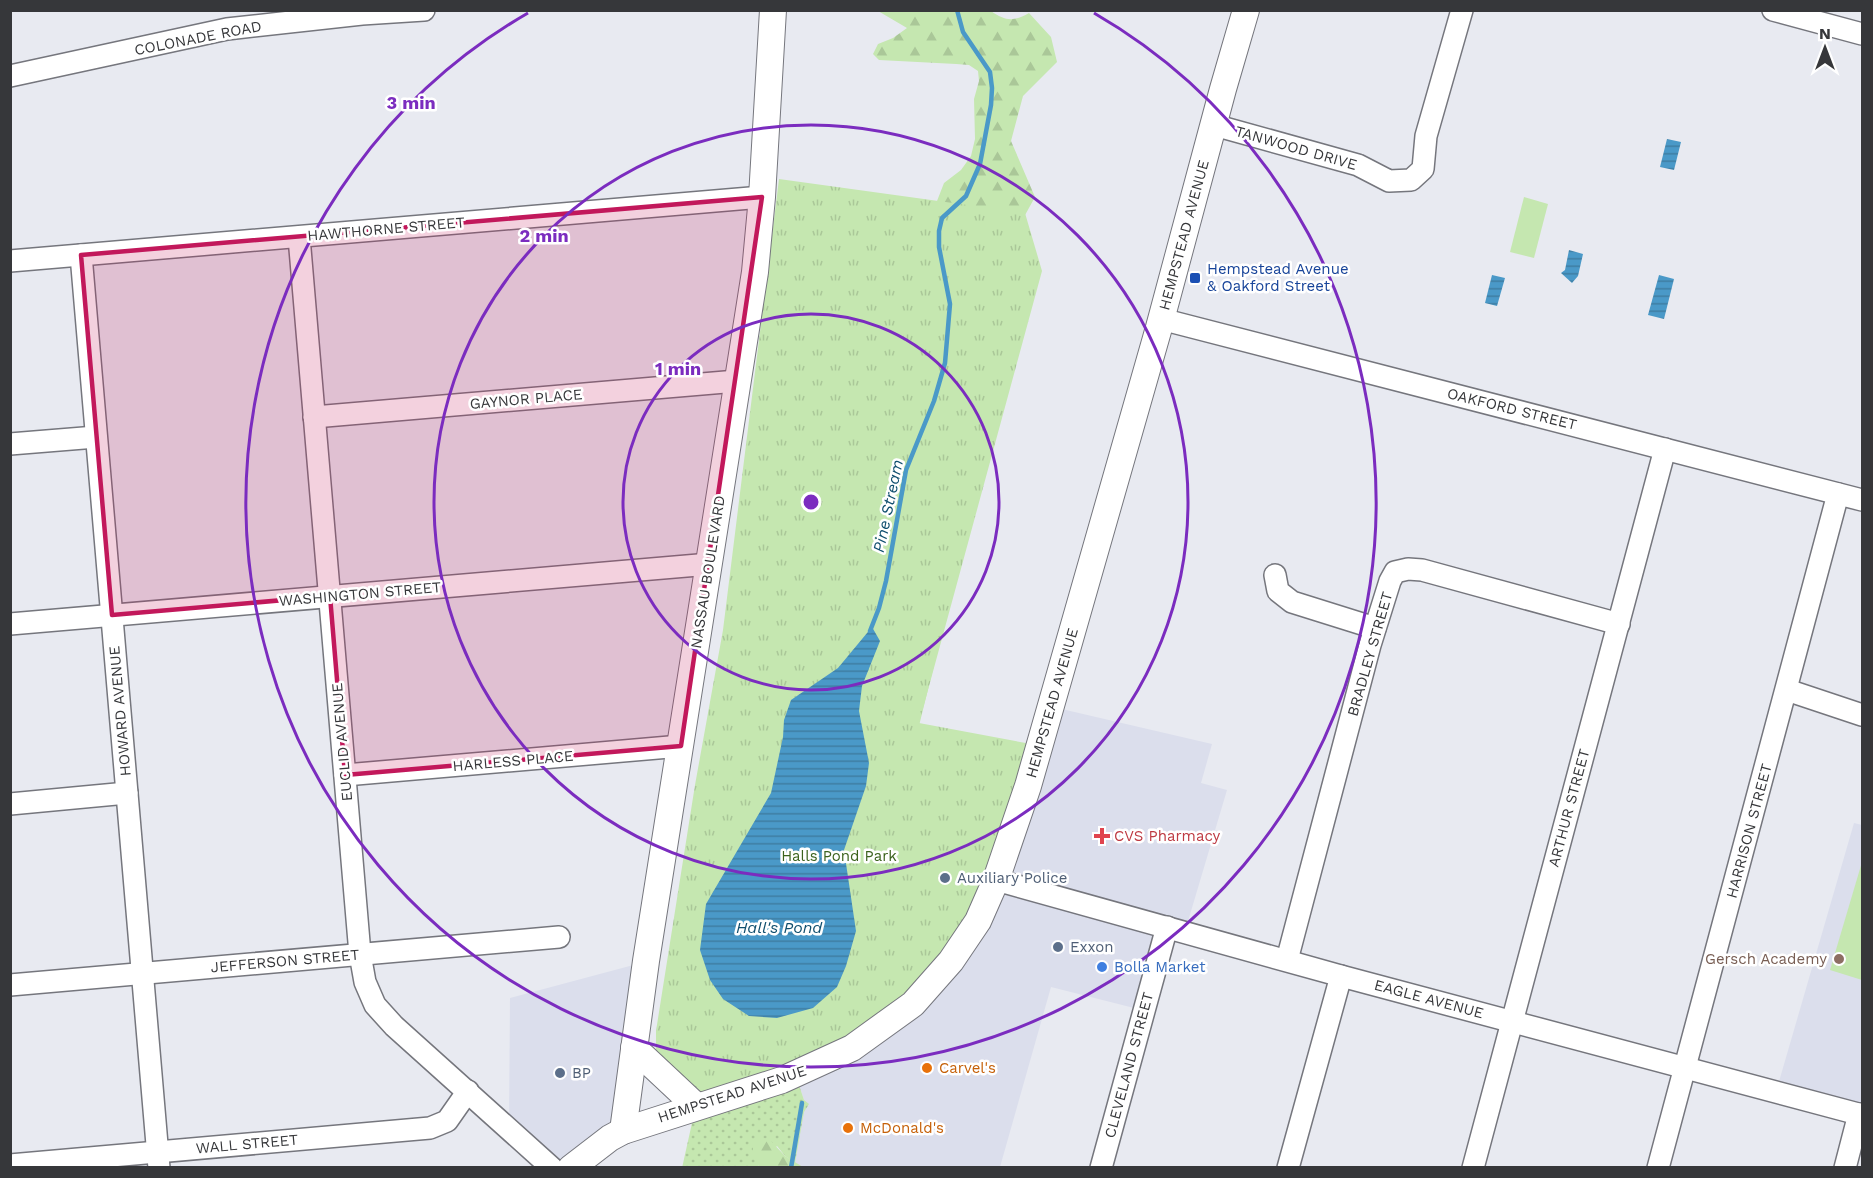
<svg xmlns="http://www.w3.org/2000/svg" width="1873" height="1178" viewBox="0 0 1873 1178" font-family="'Work Sans',sans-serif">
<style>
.built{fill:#dbdeec}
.grass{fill:url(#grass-dots)}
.forest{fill:url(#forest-firs)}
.park{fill:url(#park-tufts)}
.pitch{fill:#c5e7b0}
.water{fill:url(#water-rules)}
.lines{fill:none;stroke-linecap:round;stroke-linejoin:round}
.stream{stroke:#4a99c8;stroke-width:4.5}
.minor-casing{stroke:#75767d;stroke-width:24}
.major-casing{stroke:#75767d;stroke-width:28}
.minor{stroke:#fff;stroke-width:21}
.major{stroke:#fff;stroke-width:26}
.marked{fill:#c2185b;fill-opacity:0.2;stroke:#c2185b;stroke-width:4.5;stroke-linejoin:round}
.ring{fill:none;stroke:#7b2cbf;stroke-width:3}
.transit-dot{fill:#1a4fb4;stroke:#fff;stroke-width:2}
.health-dot{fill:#e0444e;stroke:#fff;stroke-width:2}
.service-dot{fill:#5c6f8a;stroke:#fff;stroke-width:2}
.education-dot{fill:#8d6e63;stroke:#fff;stroke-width:2}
.shop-dot{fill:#3f7fe0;stroke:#fff;stroke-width:2}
.food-dot{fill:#e8710a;stroke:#fff;stroke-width:2}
.labels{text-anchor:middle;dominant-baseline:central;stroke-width:5;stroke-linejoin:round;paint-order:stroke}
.street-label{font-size:15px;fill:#36373a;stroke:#fff}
.transit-label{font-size:15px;fill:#164399;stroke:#fff;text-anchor:start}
.health-label{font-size:15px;fill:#be3a42;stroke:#fff;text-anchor:start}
.park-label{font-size:15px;fill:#3b621d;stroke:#fff}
.service-label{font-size:15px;fill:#4e5e75;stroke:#fff;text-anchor:start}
.education-label{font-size:15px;fill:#785e54;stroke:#fff;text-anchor:end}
.shop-label{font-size:15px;fill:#366cbe;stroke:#fff;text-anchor:start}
.food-label{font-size:15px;fill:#c56008;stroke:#fff;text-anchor:start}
.water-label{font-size:16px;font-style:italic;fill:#0f4e6e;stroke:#fff}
.centre{fill:#7b2cbf;stroke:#fff;stroke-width:3}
.ring-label{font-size:18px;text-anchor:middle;font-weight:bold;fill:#7b2cbf;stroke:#fff;stroke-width:5;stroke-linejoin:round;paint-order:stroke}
</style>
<defs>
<pattern id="grass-dots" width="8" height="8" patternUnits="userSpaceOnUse" patternTransform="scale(1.5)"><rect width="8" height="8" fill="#c5e7b0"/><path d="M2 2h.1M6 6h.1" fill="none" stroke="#aac798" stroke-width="1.8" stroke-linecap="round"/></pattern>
<pattern id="forest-firs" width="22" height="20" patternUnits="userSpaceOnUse" patternTransform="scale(1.5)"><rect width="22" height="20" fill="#c5e7b0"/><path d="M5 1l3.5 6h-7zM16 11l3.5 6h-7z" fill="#aac798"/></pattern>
<pattern id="park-tufts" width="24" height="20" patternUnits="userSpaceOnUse" patternTransform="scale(1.5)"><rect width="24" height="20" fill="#c5e7b0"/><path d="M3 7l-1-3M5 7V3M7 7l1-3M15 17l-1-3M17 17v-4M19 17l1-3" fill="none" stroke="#aac798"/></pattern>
<pattern id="water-rules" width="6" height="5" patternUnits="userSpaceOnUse" patternTransform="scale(1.5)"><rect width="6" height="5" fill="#4a99c8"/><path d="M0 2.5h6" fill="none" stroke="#3e7ea3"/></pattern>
</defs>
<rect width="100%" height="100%" fill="#e8eaf1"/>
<g class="built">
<polygon points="1053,707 1212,744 1201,783 1227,790 1186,928 1169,923 1142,1010 1051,987 1000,1167 803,1168 795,1163 804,1100 796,1076"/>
<polygon points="1854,823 1862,825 1862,1115 1776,1092"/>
<polygon points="641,963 619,1131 554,1167 509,1124 510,998"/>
</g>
<polygon class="grass" points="796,1076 804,1100 809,1104 804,1112 795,1163 785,1156 777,1146 758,1166 761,1167 682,1168 696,1105"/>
<g class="forest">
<path d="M878,11H991C1005,21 1014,22 1029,13L1051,37L1057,62L1023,96L1011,141L1035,197L1013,237L963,548L915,742L924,206L937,201L944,183L961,170L971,156L975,139L974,99L979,81L978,71L969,65L956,64L879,60L873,54L878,44L893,38L907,28Z"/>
<path d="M762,1138L769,1139L785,1156L803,1167L761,1168C752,1160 751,1151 755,1140Z"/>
</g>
<polygon class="park" points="779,179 1025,213 1042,271 919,723 1042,746 981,923 910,1009 696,1105 656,1052 656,1031 695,785 723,630"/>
<g class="pitch">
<polygon points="1524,197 1548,204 1534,258 1510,252"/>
<polygon points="1862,862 1862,980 1830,970"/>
</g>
<g class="water">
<polygon points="1667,139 1681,142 1674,170 1660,167"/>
<polygon points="1569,250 1583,254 1578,276 1572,283 1561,273 1565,270"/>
<polygon points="1492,275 1505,278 1497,306 1485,303"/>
<polygon points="1659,275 1674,279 1664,319 1648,315"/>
<polygon points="872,627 880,641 862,686 859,711 869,763 866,786 844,850 856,931 846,966 837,987 813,1008 777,1018 749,1016 723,999 710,980 700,950 706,904 771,793 783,737 784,720 791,700 838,668"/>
</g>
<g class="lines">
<g class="stream">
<polyline points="870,631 879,608 886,581 906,470 934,401 945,363 950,304 939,247 939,231 942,218 966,196 980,164 991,105 992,88 990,72 963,32 957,10"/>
<polyline points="791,1168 802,1103"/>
</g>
<defs>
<g id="minor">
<polyline points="1773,10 1862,34"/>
<polyline points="10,76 227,29 362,14 424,10"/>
<polyline points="1214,125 1358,165 1389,181 1411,180 1423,169 1426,136 1462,10"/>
<polyline points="299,237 360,954 365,982 375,1005 394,1026 552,1168"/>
<polyline points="81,255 159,1168"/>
<polyline points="10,261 762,197"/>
<polyline points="1161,319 1862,500"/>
<polyline points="314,417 737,381"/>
<polyline points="10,444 96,437"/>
<polyline points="1275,575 1278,591 1292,602 1375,628"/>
<polyline points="10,624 710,564"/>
<polyline points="1787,690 1862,715"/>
<polyline points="345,775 681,746"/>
<polyline points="10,804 127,793"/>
<polyline points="996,880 1341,976 1862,1115"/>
<polyline points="1287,960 1370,645 1390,581 1395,572 1408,569 1422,570 1619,624"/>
<polyline points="10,985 559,937"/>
<polyline points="10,1165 430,1128 447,1121 468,1091"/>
<polyline points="1101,1168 1167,927"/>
<polyline points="1288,1168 1341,976"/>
<polyline points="1473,1168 1665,449"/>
<polyline points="1658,1168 1838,494"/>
<polyline points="1845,1168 1859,1114"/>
</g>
<g id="major">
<polyline points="634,1048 696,1106"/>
<polyline points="623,1131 646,961 755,272 762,197 773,10"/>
<polyline points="571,1168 610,1138 623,1131 782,1080 852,1048 913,1004 951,961 978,921 996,880 1028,786 1158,331 1223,89 1246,10"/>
</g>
</defs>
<use href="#minor" class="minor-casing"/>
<use href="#major" class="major-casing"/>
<use href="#minor" class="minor"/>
<use href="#major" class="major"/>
</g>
<path class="marked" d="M762,197L681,746L345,775L330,596L112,615L81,255Z"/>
<g class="ring">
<circle cx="811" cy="502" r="188"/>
<circle cx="811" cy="502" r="377"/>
<path d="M1094 13A565 565 0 1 1 528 13"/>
</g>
<rect class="transit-dot" x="1189" y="272" width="12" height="12" rx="3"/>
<path class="health-dot" d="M1099 827h6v6h6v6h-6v6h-6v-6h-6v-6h6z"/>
<g class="service-dot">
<circle cx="945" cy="878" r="6"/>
<circle cx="1058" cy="947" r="6"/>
<circle cx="560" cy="1073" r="6"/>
</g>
<circle class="education-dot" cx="1839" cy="959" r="6"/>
<circle class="shop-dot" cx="1102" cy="967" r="6"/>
<g class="food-dot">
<circle cx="927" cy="1068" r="6"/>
<circle cx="848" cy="1128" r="6"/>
</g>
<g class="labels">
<g class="street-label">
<text transform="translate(198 38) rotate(-11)">COLONADE ROAD</text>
<text transform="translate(1296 148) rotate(16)">TANWOOD DRIVE</text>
<text transform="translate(386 229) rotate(-5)">HAWTHORNE STREET</text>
<text transform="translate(1184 235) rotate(-75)">HEMPSTEAD AVENUE</text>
<text transform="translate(526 399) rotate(-5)">GAYNOR PLACE</text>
<text transform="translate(1512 409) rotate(14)">OAKFORD STREET</text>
<text transform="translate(708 572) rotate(-81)">NASSAU BOULEVARD</text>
<text transform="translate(360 594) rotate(-5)">WASHINGTON STREET</text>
<text transform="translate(1370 654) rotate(-74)">BRADLEY STREET</text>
<text transform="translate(1052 703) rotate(-74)">HEMPSTEAD AVENUE</text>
<text transform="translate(120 711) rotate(-95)">HOWARD AVENUE</text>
<text transform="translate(342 742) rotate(-95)">EUCLID AVENUE</text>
<text transform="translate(513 761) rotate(-5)">HARLESS PLACE</text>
<text transform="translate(1569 808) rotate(-75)">ARTHUR STREET</text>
<text transform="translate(1749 831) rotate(-75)">HARRISON STREET</text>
<text transform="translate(285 961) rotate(-5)">JEFFERSON STREET</text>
<text transform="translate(1429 999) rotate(15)">EAGLE AVENUE</text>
<text transform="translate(1129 1065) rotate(-75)">CLEVELAND STREET</text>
<text transform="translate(732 1094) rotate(-18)">HEMPSTEAD AVENUE</text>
<text transform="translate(247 1144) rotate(-5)">WALL STREET</text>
</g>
<g class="transit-label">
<text x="1207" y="269">Hempstead Avenue<tspan x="1207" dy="17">&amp; Oakford Street</tspan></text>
</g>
<g class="health-label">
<text x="1114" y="836">CVS Pharmacy</text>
</g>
<g class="park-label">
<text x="839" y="856">Halls Pond Park</text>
</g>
<g class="service-label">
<text x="957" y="878">Auxiliary Police</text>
<text x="1070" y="947">Exxon</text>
<text x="572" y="1073">BP</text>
</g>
<g class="education-label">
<text x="1827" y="959">Gersch Academy</text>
</g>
<g class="shop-label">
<text x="1114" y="967">Bolla Market</text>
</g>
<g class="food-label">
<text x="939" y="1068">Carvel's</text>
<text x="860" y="1128">McDonald's</text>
</g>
<g class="water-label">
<text transform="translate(888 506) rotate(-78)">Pine Stream</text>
<text x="779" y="927">Hall's Pond</text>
</g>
</g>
<circle cx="811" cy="502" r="9" class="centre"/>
<g class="ring-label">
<text x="411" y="109">3 min</text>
<text x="544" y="242">2 min</text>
<text x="678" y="375">1 min</text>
</g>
<rect width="1873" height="1178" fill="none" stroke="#36373a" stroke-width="24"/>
<g transform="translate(1825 48)" stroke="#ffffff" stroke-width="4.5" paint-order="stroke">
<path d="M0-4.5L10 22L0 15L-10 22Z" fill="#36373a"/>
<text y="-9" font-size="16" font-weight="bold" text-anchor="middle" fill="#36373a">N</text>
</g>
</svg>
